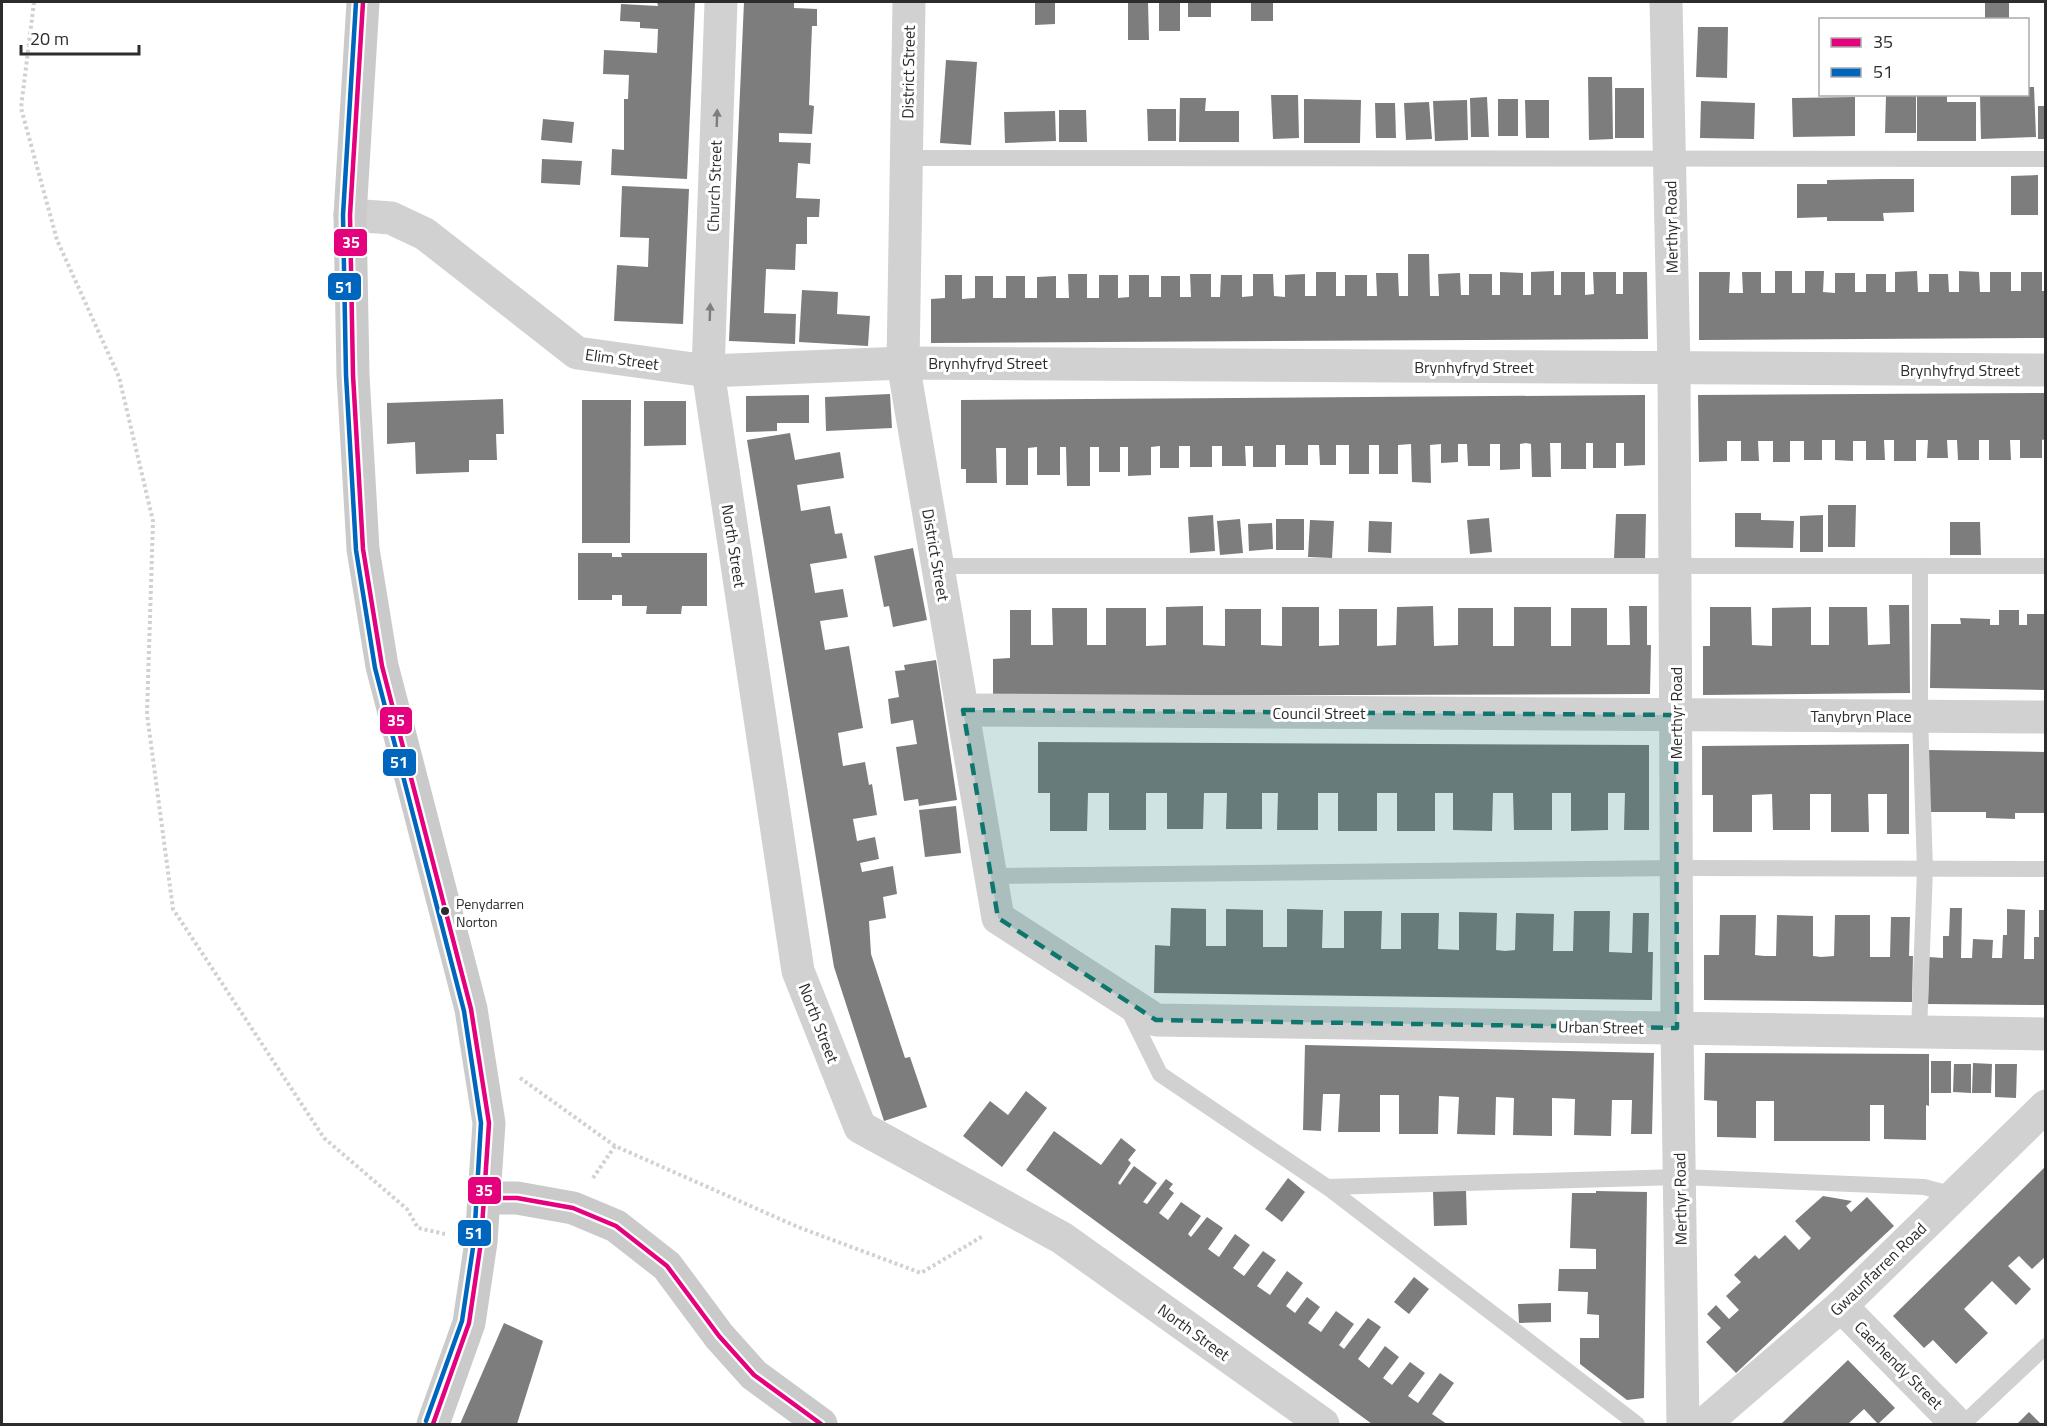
<svg xmlns="http://www.w3.org/2000/svg" width="2047" height="1426" viewBox="0 0 2047 1426" font-family="'Titillium Web',sans-serif">
<style>
.building{fill:#7d7d7d}
.lines{fill:none;stroke-linecap:round;stroke-linejoin:round}
.path{stroke:#d1d1d1;stroke-width:4;stroke-dasharray:3 3;stroke-linecap:butt}
.lane{stroke:#d1d1d1;stroke-width:16}
.street{stroke:#d1d1d1;stroke-width:33}
.secondary{stroke:#cacaca;stroke-width:33}
.bus-1-casing{stroke:#fff;stroke-width:9}
.bus-2-casing{stroke:#fff;stroke-width:9}
.bus-1{stroke:#e5007d;stroke-width:4.5}
.bus-2{stroke:#0065bd;stroke-width:4.5}
.oneway{fill:#7e7e7e}
.marked{fill:#0f766e;fill-opacity:0.2;stroke:#0f766e;stroke-width:4.5;stroke-dasharray:12 8;stroke-linejoin:round}
.bus-dot{fill:#2c2c2c;stroke:#fff;stroke-width:2}
.labels{text-anchor:middle;dominant-baseline:central;stroke-width:6;stroke-linejoin:round;paint-order:stroke}
.bus-label{font-size:14px;fill:#2c2c2c;stroke:#fff;text-anchor:start}
.street-label{font-size:16px;fill:#2c2c2c;stroke:#fff}
.line-badge{stroke:#fff;stroke-width:2}
.badge-label{font-size:16px;text-anchor:middle;font-weight:bold;fill:#fff}
</style>
<rect width="100%" height="100%" fill="#fff"/>
<g class="building">
<polygon points="657,2 695,2 687,179 611,175 612,149 624,150 624,99 628,99 629,75 603,74 604,50 657,53 658,29 640,28 640,22 620,21 621,4 658,6"/>
<polygon points="744,2 794,2 794,8 817,9 817,26 812,26 811,51 809,105 814,106 812,134 779,133 779,142 811,143 810,164 798,163 796,198 820,199 819,217 807,217 807,244 796,244 795,270 766,269 764,313 796,314 795,344 729,341"/>
<polygon points="1035,2 1055,2 1055,24 1035,25"/>
<polygon points="1128,2 1148,2 1149,40 1128,40"/>
<rect x="1159" y="2" width="21" height="29"/>
<rect x="1188" y="2" width="23" height="15"/>
<rect x="1251" y="2" width="22" height="19"/>
<rect x="1985" y="2" width="24" height="18"/>
<polygon points="1698,27 1728,27 1727,78 1696,77"/>
<polygon points="946,60 977,62 971,145 940,143"/>
<polygon points="1588,77 1612,77 1613,139 1589,140"/>
<polygon points="2028,87 2034,87 2036,137 1981,139 1980,94 2028,94"/>
<rect x="1615" y="88" width="29" height="50"/>
<polygon points="1917,94 1947,94 1947,102 1976,102 1976,141 1917,141"/>
<polygon points="1271,95 1298,95 1299,138 1273,139"/>
<polygon points="1886,96 1916,96 1916,133 1885,133"/>
<polygon points="1487,97 1489,137 1471,137 1470,98"/>
<polygon points="1855,97 1855,136 1793,137 1792,98"/>
<polygon points="1180,98 1206,98 1205,111 1239,111 1239,142 1179,142"/>
<polygon points="1304,99 1361,100 1360,143 1304,143"/>
<rect x="1498" y="99" width="20" height="37"/>
<polygon points="1467,100 1468,140 1435,141 1433,101"/>
<polygon points="1525,100 1549,100 1549,138 1526,138"/>
<polygon points="1701,101 1755,103 1754,139 1700,138"/>
<polygon points="1429,102 1432,139 1406,140 1404,103"/>
<polygon points="1375,103 1395,103 1396,138 1376,138"/>
<rect x="2038" y="106" width="8" height="33"/>
<polygon points="1147,109 1176,109 1176,141 1148,141"/>
<polygon points="1059,110 1086,110 1087,142 1059,142"/>
<polygon points="1055,111 1056,141 1005,143 1004,112"/>
<polygon points="543,119 574,122 572,143 541,140"/>
<polygon points="542,159 582,161 580,185 541,183"/>
<polygon points="2038,175 2038,215 2011,215 2011,176"/>
<polygon points="1883,179 1914,179 1914,212 1883,213 1884,221 1827,221 1827,217 1797,218 1797,184 1827,184 1827,180"/>
<polygon points="622,186 689,189 683,324 614,321 617,265 648,267 649,238 620,237"/>
<polygon points="1408,254 1429,254 1430,296 1439,296 1438,274 1460,273 1461,295 1469,295 1469,274 1492,274 1492,295 1500,295 1500,272 1523,273 1523,295 1531,295 1531,272 1554,271 1554,295 1561,295 1561,272 1585,272 1585,295 1594,294 1593,272 1616,272 1616,294 1623,294 1623,272 1647,272 1648,339 931,343 931,299 945,298 945,275 962,275 962,299 975,298 975,276 993,276 993,298 1006,298 1006,276 1025,276 1025,298 1037,298 1037,277 1056,276 1056,298 1069,298 1068,274 1087,274 1087,298 1099,298 1099,275 1118,275 1118,298 1129,297 1129,275 1149,275 1149,297 1161,297 1161,276 1180,276 1180,297 1191,297 1190,274 1211,274 1211,297 1220,297 1221,275 1242,275 1242,297 1253,296 1253,274 1273,274 1274,296 1285,297 1285,275 1305,274 1305,296 1316,296 1316,272 1336,272 1336,296 1345,296 1345,275 1367,275 1367,296 1377,296 1376,273 1398,273 1399,296 1408,296"/>
<polygon points="1775,271 1792,271 1792,293 1805,293 1805,271 1824,271 1823,292 1835,293 1835,273 1855,273 1855,292 1866,292 1866,274 1886,274 1886,292 1895,292 1895,272 1917,271 1918,292 1929,292 1929,274 1948,274 1949,292 1959,292 1959,271 1979,272 1980,292 1990,292 1990,272 2011,272 2011,291 2021,291 2021,272 2042,272 2042,291 2046,291 2046,338 1699,340 1699,272 1730,272 1729,293 1743,293 1742,272 1761,272 1761,293 1775,293"/>
<polygon points="802,290 838,292 837,314 870,316 868,346 799,342"/>
<polygon points="2046,393 2046,439 2042,440 2042,458 2020,458 2020,440 2010,440 2011,460 1989,460 1989,440 1979,440 1979,460 1958,460 1957,440 1947,440 1948,458 1927,458 1928,440 1916,440 1916,461 1894,461 1894,440 1884,440 1885,460 1866,460 1866,441 1853,441 1853,461 1835,460 1835,440 1822,440 1822,460 1804,460 1804,441 1790,441 1790,462 1773,462 1773,441 1758,441 1759,461 1741,461 1741,441 1727,441 1727,461 1699,462 1698,395"/>
<polygon points="890,394 892,428 826,431 825,397"/>
<polygon points="809,395 809,423 777,423 777,431 746,432 746,396"/>
<polygon points="1645,395 1645,465 1624,466 1624,443 1616,443 1616,468 1593,468 1593,443 1586,443 1586,469 1561,469 1561,443 1550,443 1551,477 1532,477 1531,444 1526,443 1520,444 1520,469 1500,470 1500,444 1490,444 1490,466 1468,466 1467,444 1458,444 1458,462 1441,463 1441,444 1430,445 1431,483 1412,482 1411,444 1398,445 1398,474 1379,474 1379,445 1369,445 1369,474 1349,474 1349,445 1336,445 1336,465 1320,465 1319,445 1308,445 1308,465 1285,465 1285,445 1276,445 1276,467 1253,467 1253,446 1245,446 1246,466 1222,466 1222,446 1212,446 1212,467 1190,467 1190,446 1179,446 1179,468 1160,468 1160,446 1151,447 1151,475 1128,476 1128,447 1120,447 1120,472 1099,472 1099,447 1090,447 1090,486 1067,486 1066,447 1060,447 1060,475 1037,475 1037,447 1028,448 1028,485 1006,485 1006,448 996,448 997,483 966,483 966,469 961,469 961,400"/>
<polygon points="503,399 504,434 496,434 497,460 469,460 469,472 416,474 415,442 387,444 387,403"/>
<polygon points="582,400 631,400 630,543 582,543"/>
<polygon points="644,401 686,401 686,445 644,446"/>
<polygon points="790,433 795,460 840,452 844,478 797,485 801,511 830,506 835,534 842,533 847,558 810,564 811,569 815,593 843,589 848,617 820,621 825,650 849,646 858,699 863,728 838,733 843,766 865,762 869,785 872,784 877,815 853,819 857,841 875,837 879,859 860,863 862,872 893,866 897,894 883,897 886,918 869,921 871,954 905,1058 910,1057 927,1107 884,1121 834,967 747,440"/>
<polygon points="1828,505 1856,505 1855,547 1828,547"/>
<polygon points="1735,513 1761,513 1761,520 1794,521 1793,548 1735,547"/>
<polygon points="1616,514 1646,514 1645,560 1614,559"/>
<polygon points="1213,515 1215,551 1190,553 1188,517"/>
<polygon points="1823,515 1823,552 1800,552 1800,516"/>
<polygon points="1489,518 1492,552 1470,554 1467,520"/>
<polygon points="1240,519 1243,553 1220,555 1217,521"/>
<rect x="1276" y="519" width="28" height="31"/>
<polygon points="1310,520 1334,521 1332,558 1308,557"/>
<polygon points="1369,521 1392,522 1391,553 1368,552"/>
<polygon points="1950,522 1980,522 1981,555 1950,555"/>
<polygon points="1272,523 1273,549 1249,551 1248,524"/>
<polygon points="913,548 927,620 893,627 889,606 884,607 874,556"/>
<polygon points="578,553 612,553 612,557 622,557 621,553 707,553 707,606 682,606 681,614 646,614 647,606 622,606 622,595 612,595 612,600 578,600"/>
<polygon points="1889,605 1909,605 1910,693 1703,695 1703,646 1710,646 1710,607 1751,607 1752,645 1772,646 1772,608 1811,607 1811,645 1829,645 1829,607 1867,607 1868,645 1890,644"/>
<polygon points="1203,606 1203,645 1225,646 1225,609 1261,609 1261,645 1282,646 1282,607 1319,607 1319,646 1339,645 1339,609 1377,609 1377,646 1396,645 1397,607 1433,606 1434,646 1458,645 1458,608 1493,608 1493,646 1514,646 1514,607 1551,607 1551,646 1571,646 1571,608 1607,608 1607,645 1630,645 1629,606 1647,606 1647,645 1651,645 1650,694 993,696 993,659 1010,658 1010,610 1031,610 1031,645 1053,645 1052,608 1087,608 1087,645 1106,645 1106,608 1146,608 1146,646 1166,645 1166,607"/>
<polygon points="1999,610 2019,610 2019,625 2027,625 2027,614 2046,614 2046,690 1930,688 1931,624 1961,624 1960,618 1990,619 1990,625 1999,625"/>
<polygon points="936,660 957,800 919,806 918,799 904,801 896,747 917,744 913,720 891,724 888,699 899,697 895,671 905,670 904,665"/>
<polygon points="1038,742 1649,745 1649,830 1624,830 1625,793 1608,793 1608,830 1571,831 1571,793 1552,793 1552,830 1514,830 1513,793 1493,793 1492,831 1453,830 1453,793 1435,793 1435,831 1397,831 1397,793 1377,793 1377,831 1338,831 1338,793 1318,793 1318,830 1277,830 1278,793 1262,793 1262,829 1226,829 1227,793 1204,793 1203,829 1167,829 1167,793 1146,793 1146,830 1109,830 1109,793 1088,793 1087,831 1050,831 1050,793 1038,793"/>
<polygon points="1909,744 1909,834 1887,834 1887,794 1868,794 1869,832 1831,832 1831,794 1810,794 1810,830 1773,830 1772,794 1752,795 1752,832 1713,832 1713,795 1702,795 1702,746"/>
<polygon points="1929,750 2046,752 2046,813 2015,813 2015,819 1986,818 1986,812 1929,812"/>
<polygon points="956,806 961,853 925,857 919,810"/>
<polygon points="1171,908 1206,909 1206,946 1226,946 1226,909 1263,910 1263,947 1287,947 1287,909 1323,910 1322,948 1344,948 1344,911 1382,911 1381,949 1401,949 1401,913 1439,913 1438,949 1459,950 1459,912 1497,913 1496,950 1505,951 1515,950 1516,913 1554,914 1553,951 1573,951 1574,911 1610,911 1609,952 1632,953 1633,913 1649,913 1648,952 1653,952 1652,1000 1154,993 1155,945 1170,946"/>
<polygon points="1950,908 1962,908 1961,958 1972,958 1973,939 1993,940 1992,958 2002,958 2003,935 2007,935 2007,909 2025,910 2024,959 2034,959 2034,937 2039,937 2039,910 2046,910 2046,1005 1928,1004 1929,957 1943,958 1943,936 1949,936"/>
<polygon points="1720,915 1756,915 1755,955 1764,956 1776,956 1777,915 1813,916 1813,956 1821,957 1834,956 1835,915 1870,915 1870,957 1890,957 1891,917 1910,917 1909,956 1913,956 1912,1002 1704,1000 1704,955 1719,955"/>
<polygon points="1305,1045 1654,1053 1652,1134 1631,1134 1632,1100 1612,1100 1611,1136 1574,1135 1575,1099 1552,1098 1552,1136 1513,1135 1514,1098 1496,1097 1495,1135 1457,1134 1459,1097 1439,1096 1438,1134 1399,1134 1399,1095 1380,1095 1380,1132 1338,1132 1340,1094 1323,1094 1321,1131 1303,1130"/>
<polygon points="1705,1053 1929,1054 1929,1106 1926,1105 1926,1140 1884,1139 1884,1105 1870,1105 1870,1141 1774,1141 1774,1101 1756,1101 1756,1138 1717,1137 1717,1101 1704,1100"/>
<rect x="1931" y="1061" width="20" height="32"/>
<polygon points="1973,1063 1992,1064 1991,1093 1972,1093"/>
<polygon points="1954,1064 1971,1064 1971,1093 1953,1092"/>
<polygon points="1995,1064 2017,1064 2016,1098 1995,1097"/>
<polygon points="1026,1091 1047,1108 1002,1167 963,1136 990,1101 1008,1115"/>
<polygon points="1054,1131 1101,1165 1121,1138 1136,1150 1128,1160 1131,1163 1118,1183 1120,1185 1134,1166 1157,1183 1143,1202 1147,1204 1166,1179 1173,1184 1169,1189 1174,1193 1159,1213 1168,1220 1181,1202 1201,1216 1188,1234 1191,1237 1207,1217 1223,1228 1208,1249 1219,1257 1235,1234 1250,1245 1233,1268 1244,1276 1263,1251 1276,1260 1257,1286 1270,1295 1287,1271 1303,1283 1286,1306 1295,1313 1307,1297 1320,1307 1308,1323 1321,1332 1336,1311 1354,1324 1339,1345 1344,1349 1368,1318 1381,1327 1358,1359 1369,1368 1385,1346 1399,1357 1383,1378 1392,1385 1410,1362 1425,1373 1408,1396 1418,1403 1440,1373 1454,1383 1432,1414 1447,1424 1372,1424 1026,1170"/>
<polygon points="2046,1166 2046,1256 2032,1269 2019,1256 2008,1266 2031,1289 2016,1305 1992,1281 1964,1309 1988,1333 1956,1364 1933,1340 1924,1348 1893,1316"/>
<polygon points="1288,1178 1305,1192 1282,1222 1265,1209"/>
<polygon points="1466,1190 1467,1225 1434,1226 1433,1191"/>
<polygon points="1596,1191 1647,1192 1644,1398 1627,1400 1580,1364 1580,1338 1599,1338 1599,1315 1587,1314 1588,1292 1558,1291 1559,1269 1596,1269 1596,1249 1570,1248 1572,1193 1596,1193"/>
<polygon points="1823,1196 1852,1201 1846,1206 1851,1212 1867,1197 1894,1226 1736,1373 1706,1342 1721,1328 1707,1314 1716,1305 1729,1319 1739,1310 1726,1296 1741,1282 1734,1275 1755,1255 1759,1259 1785,1235 1799,1250 1811,1238 1795,1221"/>
<polygon points="1414,1277 1429,1289 1409,1314 1394,1302"/>
<polygon points="1551,1303 1551,1322 1519,1323 1518,1304"/>
<polygon points="504,1323 543,1341 517,1424 460,1424"/>
<polygon points="1848,1360 1895,1408 1878,1424 1864,1409 1848,1424 1781,1424"/>
<polygon points="2029,1412 2041,1424 2017,1424"/>
</g>
<g class="lines">
<g class="path">
<polyline points="34,2 21,108 57,240 119,377 153,521 147,714 173,909 324,1138 407,1209 418,1228 445,1234"/>
<polyline points="520,1078 615,1146 798,1227 921,1273 983,1236"/>
<polyline points="593,1178 615,1146"/>
</g>
<g class="lane">
<polyline points="907,158 2046,159"/>
<polyline points="938,566 2046,566"/>
<polyline points="991,876 1676,868 2046,869"/>
<polyline points="1128,1009 1160,1074 1327,1187 1637,1424"/>
<polyline points="1919,1032 1925,869 1920,716 1920,566"/>
<polyline points="1327,1187 1680,1177 1924,1187 1954,1195"/>
<polyline points="1963,1424 2046,1346"/>
</g>
<g class="street">
<polyline points="721,2 708,371 798,971 860,1127 1062,1238 1323,1424"/>
<polyline points="909,2 903,363 998,918 1156,1020 2046,1034"/>
<polyline points="1666,2 1674,368 1677,1028 1683,1424"/>
<polyline points="350,215 391,218 425,234 577,353 708,371 903,363 2046,370"/>
<polyline points="963,710 2046,717"/>
<polyline points="1841,1306 1957,1424"/>
<polyline points="1704,1424 1841,1306 2046,1106"/>
</g>
<g class="secondary">
<polyline points="363,2 350,215 353,375 363,549 382,666 471,1009 489,1123 481,1242 469,1323 433,1424"/>
<polyline points="484,1198 517,1198 573,1208 616,1226 667,1266 719,1336 754,1375 821,1424"/>
</g>
<defs>
<g id="bus-1">
<polyline points="363,2 350,215 353,375 363,549 382,666 471,1009 489,1123 481,1242 469,1323 433,1424"/>
<polyline points="484,1198 517,1198 573,1208 616,1226 667,1266 719,1336 754,1375 821,1424"/>
</g>
<polyline id="bus-2" points="356,2 343,215 346,375 356,550 375,668 464,1011 481,1123 474,1241 462,1321 426,1421"/>
</defs>
<use href="#bus-1" class="bus-1-casing"/>
<use href="#bus-2" class="bus-2-casing"/>
<use href="#bus-1" class="bus-1"/>
<use href="#bus-2" class="bus-2"/>
</g>
<defs><path id="oneway-solid" d="M-6-.8H1V-3.2L6.5 0L1 3.2V.8H-6Z" transform="scale(1.5)"/></defs>
<g class="oneway">
<use href="#oneway-solid" transform="translate(717 118) rotate(-88)"/>
<use href="#oneway-solid" transform="translate(710 312) rotate(-88)"/>
</g>
<path class="marked" d="M963,710L1676,715L1677,1028L1156,1020L998,918Z"/>
<circle class="bus-dot" cx="445" cy="911" r="5"/>
<g class="labels">
<g class="bus-label">
<text x="456" y="903">Penydarren<tspan x="456" dy="18">Norton</tspan></text>
</g>
<g class="street-label">
<text transform="translate(908 72) rotate(-89)">District Street</text>
<text transform="translate(714 186) rotate(-88)">Church Street</text>
<text transform="translate(1671 227) rotate(-91)">Merthyr Road</text>
<text transform="translate(622 359) rotate(8)">Elim Street</text>
<text x="988" y="363">Brynhyfryd Street</text>
<text x="1474" y="367">Brynhyfryd Street</text>
<text x="1960" y="370">Brynhyfryd Street</text>
<text transform="translate(734 546) rotate(81)">North Street</text>
<text transform="translate(936 555) rotate(80)">District Street</text>
<text x="1319" y="713">Council Street</text>
<text transform="translate(1676 713) rotate(-90)">Merthyr Road</text>
<text x="1861" y="716">Tanybryn Place</text>
<text transform="translate(819 1023) rotate(69)">North Street</text>
<text transform="translate(1601 1027) rotate(1)">Urban Street</text>
<text transform="translate(1680 1199) rotate(-91)">Merthyr Road</text>
<text transform="translate(1878 1269) rotate(-44)">Gwaunfarren Road</text>
<text transform="translate(1194 1332) rotate(36)">North Street</text>
<text transform="translate(1899 1365) rotate(45)">Caerhendy Street</text>
</g>
</g>
<g class="line-badge">
<rect x="333" y="228" width="35" height="29" rx="6" fill="#e5007d"/>
<rect x="327" y="272" width="35" height="29" rx="6" fill="#0065bd"/>
<rect x="379" y="706" width="34" height="29" rx="6" fill="#e5007d"/>
<rect x="382" y="748" width="35" height="29" rx="6" fill="#0065bd"/>
<rect x="467" y="1176" width="35" height="29" rx="6" fill="#e5007d"/>
<rect x="457" y="1219" width="35" height="28" rx="6" fill="#0065bd"/>
</g>
<g class="badge-label">
<text x="351" y="248">35</text>
<text x="344" y="293">51</text>
<text x="396" y="726">35</text>
<text x="399" y="768">51</text>
<text x="484" y="1196">35</text>
<text x="474" y="1239">51</text>
</g>
<rect width="2047" height="1426" fill="none" stroke="#2c2c2c" stroke-width="6"/>
<rect x="1819" y="18" width="210" height="78" fill="#ffffff" stroke="#ababab" stroke-width="1.5"/>
<rect x="1831" y="38" width="30" height="9" fill="#e5007d" stroke="#ababab" stroke-width="1.5"/>
<text x="1873" y="48" font-size="18" fill="#2c2c2c">35</text>
<rect x="1831" y="68" width="30" height="9" fill="#0065bd" stroke="#ababab" stroke-width="1.5"/>
<text x="1873" y="78" font-size="18" fill="#2c2c2c">51</text>
<path d="M21 45v9h118v-9" fill="none" stroke="#2c2c2c" stroke-width="3"/>
<text x="30" y="45" font-size="18" fill="#2c2c2c" stroke="#ffffff" stroke-width="4.5" paint-order="stroke">20 m</text>
</svg>
